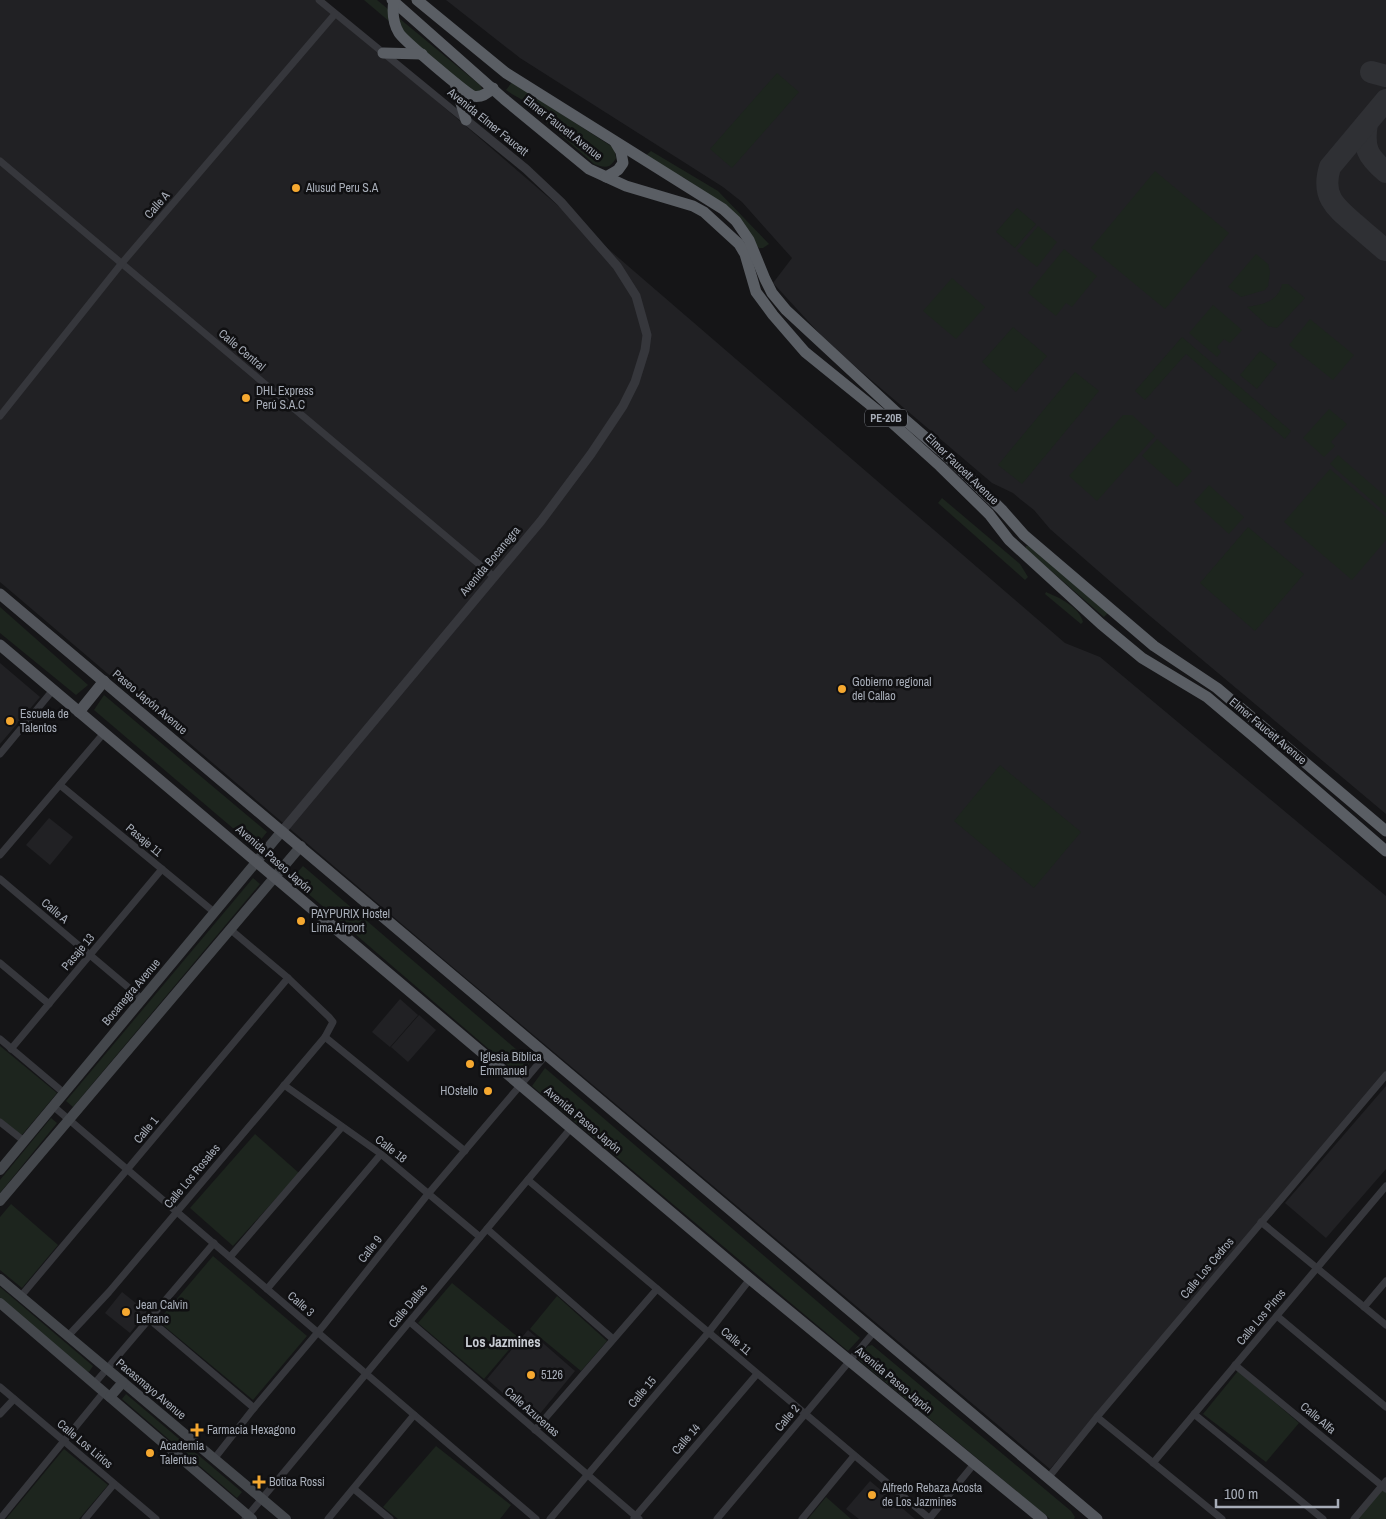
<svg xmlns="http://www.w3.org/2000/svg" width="1386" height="1519" viewBox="0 0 1386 1519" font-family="'Archivo Narrow',sans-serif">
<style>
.built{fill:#212124}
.green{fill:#1d251e}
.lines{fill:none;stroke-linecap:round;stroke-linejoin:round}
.taxiway{stroke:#2f3034;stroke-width:22}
.minor{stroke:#36373c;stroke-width:7}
.tertiary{stroke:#36373c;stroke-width:9}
.secondary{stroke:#44474c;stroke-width:10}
.primary{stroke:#52555b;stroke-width:11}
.trunk{stroke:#5a5e64;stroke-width:11}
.poi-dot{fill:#f5a830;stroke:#101012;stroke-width:2}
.labels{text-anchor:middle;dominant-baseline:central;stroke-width:5;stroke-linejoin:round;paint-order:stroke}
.shield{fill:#101012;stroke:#7a7e86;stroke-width:1}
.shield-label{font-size:11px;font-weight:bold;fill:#a7adb8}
.street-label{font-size:12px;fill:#a7adb8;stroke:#101012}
.poi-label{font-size:12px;fill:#a7adb8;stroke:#101012;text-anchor:start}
.neighbourhood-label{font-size:14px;font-weight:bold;fill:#c8ccd3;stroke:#101012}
</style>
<rect width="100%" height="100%" fill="#151517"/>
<g class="built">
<polygon points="0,0 315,0 431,96 1065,643 1100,657 1386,896 1386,1072 1050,1469 436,953 0,582"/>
<polygon points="446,0 1386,0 1386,814 1150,616 1050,529 1034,510 1020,499 1013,493 992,483 830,345 773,283 792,258 742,202 723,187 520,58"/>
<polygon points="0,663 40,697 0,744"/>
<polygon points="49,818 73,837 50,865 26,845"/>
<polygon points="400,999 418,1015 390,1047 372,1032"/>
<polygon points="419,1015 436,1030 408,1062 391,1047"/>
<polygon points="1386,1086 1386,1169 1326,1238 1285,1203"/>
<polygon points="122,1292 147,1312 130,1333 105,1313"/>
<polygon points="528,1330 575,1371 534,1421 487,1379"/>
<polygon points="870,1481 915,1519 859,1519 846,1509"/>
</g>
<g class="green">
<polygon points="364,0 377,0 480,85 482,89 480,93 473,92"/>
<polygon points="777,73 799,92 732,168 710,149"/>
<path d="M512,82L614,148L616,158C610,169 605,168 594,164L539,116C534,103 517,98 506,90Z"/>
<polygon points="651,151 718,191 769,244 763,248 759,248 734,224 711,196 683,177 678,181 645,156"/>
<polygon points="1155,171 1229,233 1165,309 1091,248"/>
<polygon points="1017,208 1036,224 1015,248 996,232"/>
<polygon points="1038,226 1057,242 1037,267 1017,251"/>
<polygon points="1064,249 1097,276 1072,307 1066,303 1056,316 1028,293"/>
<polygon points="1256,254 1268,264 1270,272 1268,286 1265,290 1241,297 1228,287"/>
<polygon points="952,278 985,307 956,339 923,311"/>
<path d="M1282,284H1288L1305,298L1277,328L1268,326L1247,307C1263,304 1278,302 1282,284Z"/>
<polygon points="1213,305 1242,330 1230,343 1224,339 1217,347 1221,352 1217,357 1189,333"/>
<polygon points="1310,319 1354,355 1333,380 1289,345"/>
<polygon points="1013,327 1047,356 1016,392 982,362"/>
<polygon points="1182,337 1291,431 1285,439 1186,354 1145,400 1135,391"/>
<polygon points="1260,351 1277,364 1257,389 1240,375"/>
<polygon points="1075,372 1099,391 1022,484 998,465"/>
<polygon points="1329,409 1347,424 1331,442 1335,446 1324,457 1303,438"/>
<polygon points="1123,415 1132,415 1155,436 1097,501 1069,476"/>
<polygon points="1157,439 1192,471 1177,487 1142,456"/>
<polygon points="1338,455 1386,497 1386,513 1330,464"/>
<polygon points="1330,469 1386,517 1386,540 1352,580 1284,522"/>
<polygon points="1209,485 1244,517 1229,534 1194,502"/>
<polygon points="942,498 1020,564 1028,577 1025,580 938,503"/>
<polygon points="1248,527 1304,574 1255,631 1200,583"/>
<polygon points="1026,546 1029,546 1108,613 1104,617 1026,549"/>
<path d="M1046,592C1060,598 1079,607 1083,622L1081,624L1045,594Z"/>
<polygon points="0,607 88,685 76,695 0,633"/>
<polygon points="104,695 267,832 255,847 94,710"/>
<polygon points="1000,765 1081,832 1034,888 954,821"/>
<polygon points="303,866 531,1062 519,1075 291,879"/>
<polygon points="253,878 260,884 73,1107 66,1101"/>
<polygon points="0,1046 57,1093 21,1136 0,1118"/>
<polygon points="545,1068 860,1338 848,1351 532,1086"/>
<polygon points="51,1118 57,1123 0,1193 0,1180"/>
<polygon points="255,1134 299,1173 233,1246 190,1208"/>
<polygon points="11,1204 58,1245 22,1288 0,1270 0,1217"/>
<polygon points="213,1256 307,1336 253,1400 158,1321"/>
<polygon points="452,1283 519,1338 484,1379 418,1323"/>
<polygon points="0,1287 93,1366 89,1372 85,1371 0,1299"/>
<polygon points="557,1296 607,1341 581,1371 530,1329"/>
<polygon points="872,1345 1071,1511 1075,1517 1074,1519 1050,1519 859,1360 858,1357 868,1346"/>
<polygon points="1238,1371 1299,1423 1266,1462 1203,1414"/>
<polygon points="126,1394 242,1492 237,1498 122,1399"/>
<polygon points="436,1446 511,1505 500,1519 398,1519 383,1507"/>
<polygon points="64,1449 108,1485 79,1519 6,1519"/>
<polygon points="1381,1487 1386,1492 1386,1519 1354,1519"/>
<polygon points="826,1497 851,1519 808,1519"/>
</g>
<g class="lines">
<g class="taxiway">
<polyline points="1371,72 1386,76"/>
<path d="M1367,123C1363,148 1367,156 1386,172"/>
<path d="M1385,250C1375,241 1365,233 1355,224C1335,207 1321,196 1330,167L1386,100"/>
</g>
<g class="minor">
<polyline points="319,0 464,119"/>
<polyline points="0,161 493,576"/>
<polyline points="0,416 122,263 335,14"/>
<polyline points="0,754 53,690"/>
<polyline points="60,785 214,912"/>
<polyline points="0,855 104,733"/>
<polyline points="0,879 142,999"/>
<polyline points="0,963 49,1004"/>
<polyline points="325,1037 465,1151"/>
<polyline points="0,1039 64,1093"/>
<polyline points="11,1049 162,869"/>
<polyline points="284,1085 381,1154 480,1237"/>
<polyline points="53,1106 536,1519"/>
<polyline points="0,1122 24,1141"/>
<polyline points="528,1180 930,1519"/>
<polyline points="1261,1222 1386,1325"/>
<polyline points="487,1229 613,1339"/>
<polyline points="230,1257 342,1127"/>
<polyline points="267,1289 381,1154"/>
<polyline points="21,1296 288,978"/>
<polyline points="1364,1307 1386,1281"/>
<polyline points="1277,1316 1386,1407"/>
<polyline points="149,1319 254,1408"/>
<polyline points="410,1322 639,1519"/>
<polyline points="68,1336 109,1292 325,1037 333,1022 329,1017 288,978 231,930"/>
<polyline points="1235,1365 1386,1489"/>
<polyline points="94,1384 214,1243"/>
<polyline points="0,1387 156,1519"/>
<polyline points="0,1414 14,1399"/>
<polyline points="1194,1414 1323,1519"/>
<polyline points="1097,1417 1222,1519"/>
<polyline points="535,1430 657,1289"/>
<polyline points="214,1459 254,1408 324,1325 428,1194 546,1055"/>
<polyline points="1153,1463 1386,1186"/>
<polyline points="1048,1478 1097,1417 1386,1075"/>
<polyline points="354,1489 390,1519"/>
<polyline points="634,1518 757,1374"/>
<polyline points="0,1519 104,1392"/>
<polyline points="85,1519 114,1484"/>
<polyline points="245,1519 571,1128"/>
<polyline points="328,1519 414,1415"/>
<polyline points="550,1519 708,1333 750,1279"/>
<polyline points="717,1519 874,1332"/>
<polyline points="802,1519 854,1456"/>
<polyline points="929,1519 974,1464"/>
<polyline points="1354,1519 1386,1481"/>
</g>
<polyline class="tertiary" points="282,831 541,521 591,454 623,406 635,382 645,350 647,335 636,296 617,266 561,202 526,169 466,120"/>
<g class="secondary">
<polyline points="0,1170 282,831"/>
<polyline points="0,1201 301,846"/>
<polyline points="0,1279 286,1519"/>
<polyline points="0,1303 252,1519"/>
<polyline points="110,1397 123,1382"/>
</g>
<g class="primary">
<polyline points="0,594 1097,1519"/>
<polyline points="0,645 750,1279 1042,1519"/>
<polyline points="79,712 104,681"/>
</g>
<g class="trunk">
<polyline points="392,0 504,99 589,169 626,186 693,206 704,212 739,244 745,254 756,292 773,315 805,352 889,420 940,466 989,514 1009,540 1101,624 1142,658 1207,697 1258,740 1386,851"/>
<path d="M394,0C392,12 393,23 399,33C403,40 466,93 473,96C481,98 488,93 493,88"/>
<polyline points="417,0 506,73 723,209 736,221 749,240 765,279 772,293 786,310 896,412 948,457 1002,510 1024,535 1154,646 1217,688 1386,831"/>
<polyline points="383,53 422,54"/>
<polyline points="455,83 466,120"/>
<polyline points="606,177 618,170 623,163 621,152 615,142"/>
</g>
</g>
<g class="poi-dot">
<circle cx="296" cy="188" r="5"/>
<circle cx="246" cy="398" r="5"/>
<circle cx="842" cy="689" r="5"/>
<circle cx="10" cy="721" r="5"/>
<circle cx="301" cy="921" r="5"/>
<circle cx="470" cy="1064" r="5"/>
<circle cx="488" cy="1091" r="5"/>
<circle cx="126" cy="1312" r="5"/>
<circle cx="531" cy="1375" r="5"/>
<path d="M194.5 1422.5h5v5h5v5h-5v5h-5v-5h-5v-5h5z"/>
<circle cx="150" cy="1453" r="5"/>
<path d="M256.5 1474.5h5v5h5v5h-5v5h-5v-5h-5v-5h5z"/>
<circle cx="872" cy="1495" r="5"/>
</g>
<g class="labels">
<rect class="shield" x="865" y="409.5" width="42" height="17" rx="4"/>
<g class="shield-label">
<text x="886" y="418">PE-20B</text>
</g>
<g class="street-label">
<text transform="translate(488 122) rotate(39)">Avenida Elmer Faucett</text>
<text transform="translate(563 128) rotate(38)">Elmer Faucett Avenue</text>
<text transform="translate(157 205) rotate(-49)">Calle A</text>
<text transform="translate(242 350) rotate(40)">Calle Central</text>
<text transform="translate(962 469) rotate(44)">Elmer Faucett Avenue</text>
<text transform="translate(490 561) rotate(-50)">Avenida Bocanegra</text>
<text transform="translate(150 702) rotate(40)">Paseo Japón Avenue</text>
<text transform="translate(1268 731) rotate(40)">Elmer Faucett Avenue</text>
<text transform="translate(144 840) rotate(40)">Pasaje 11</text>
<text transform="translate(274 859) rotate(41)">Avenida Paseo Japón</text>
<text transform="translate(55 911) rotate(40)">Calle A</text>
<text transform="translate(78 952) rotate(-50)">Pasaje 13</text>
<text transform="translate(131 992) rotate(-50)">Bocanegra Avenue</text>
<text transform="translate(583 1120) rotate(40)">Avenida Paseo Japón</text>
<text transform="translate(146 1130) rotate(-50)">Calle 1</text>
<text transform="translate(391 1149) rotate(38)">Calle 18</text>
<text transform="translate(192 1176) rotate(-50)">Calle Los Rosales</text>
<text transform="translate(370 1249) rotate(-52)">Calle 9</text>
<text transform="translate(1207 1268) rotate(-50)">Calle Los Cedros</text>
<text transform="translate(301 1304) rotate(41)">Calle 3</text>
<text transform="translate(408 1306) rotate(-50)">Calle Dallas</text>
<text transform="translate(1261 1317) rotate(-50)">Calle Los Pinos</text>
<text transform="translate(736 1341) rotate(40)">Calle 11</text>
<text transform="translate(894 1380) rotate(40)">Avenida Paseo Japón</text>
<text transform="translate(151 1389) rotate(40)">Pacasmayo Avenue</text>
<text transform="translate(642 1392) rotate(-50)">Calle 15</text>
<text transform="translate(532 1412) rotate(41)">Calle Azucenas</text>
<text transform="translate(787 1418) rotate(-50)">Calle 2</text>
<text transform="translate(1318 1418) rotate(40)">Calle Alfa</text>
<text transform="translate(686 1439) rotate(-49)">Calle 14</text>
<text transform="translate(85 1444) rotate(40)">Calle Los Lirios</text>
</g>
<g class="poi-label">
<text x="306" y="188">Alusud Peru S.A</text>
<text x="256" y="391">DHL Express<tspan x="256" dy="14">Perú S.A.C</tspan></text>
<text x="852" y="682">Gobierno regional<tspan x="852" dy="14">del Callao</tspan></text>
<text x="20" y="714">Escuela de<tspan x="20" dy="14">Talentos</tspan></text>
<text x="311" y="914">PAYPURIX Hostel<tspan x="311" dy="14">Lima Airport</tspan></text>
<text x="480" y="1057">Iglesia Bíblica<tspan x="480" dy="14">Emmanuel</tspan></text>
<text x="478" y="1091" text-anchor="end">HOstello</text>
<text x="136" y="1305">Jean Calvin<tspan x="136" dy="14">Lefranc</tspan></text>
<text x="541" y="1375">5126</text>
<text x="207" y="1430">Farmacia Hexagono</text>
<text x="160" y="1446">Academia<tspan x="160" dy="14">Talentus</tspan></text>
<text x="269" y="1482">Botica Rossi</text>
<text x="882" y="1488">Alfredo Rebaza Acosta<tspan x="882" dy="14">de Los Jazmines</tspan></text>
</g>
<g class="neighbourhood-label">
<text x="503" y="1342">Los Jazmines</text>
</g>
</g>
<path d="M1216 1499v8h122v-8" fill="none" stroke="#a7adb8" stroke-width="2.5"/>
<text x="1224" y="1499" font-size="15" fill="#a7adb8" stroke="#101012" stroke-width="4" paint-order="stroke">100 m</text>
</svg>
